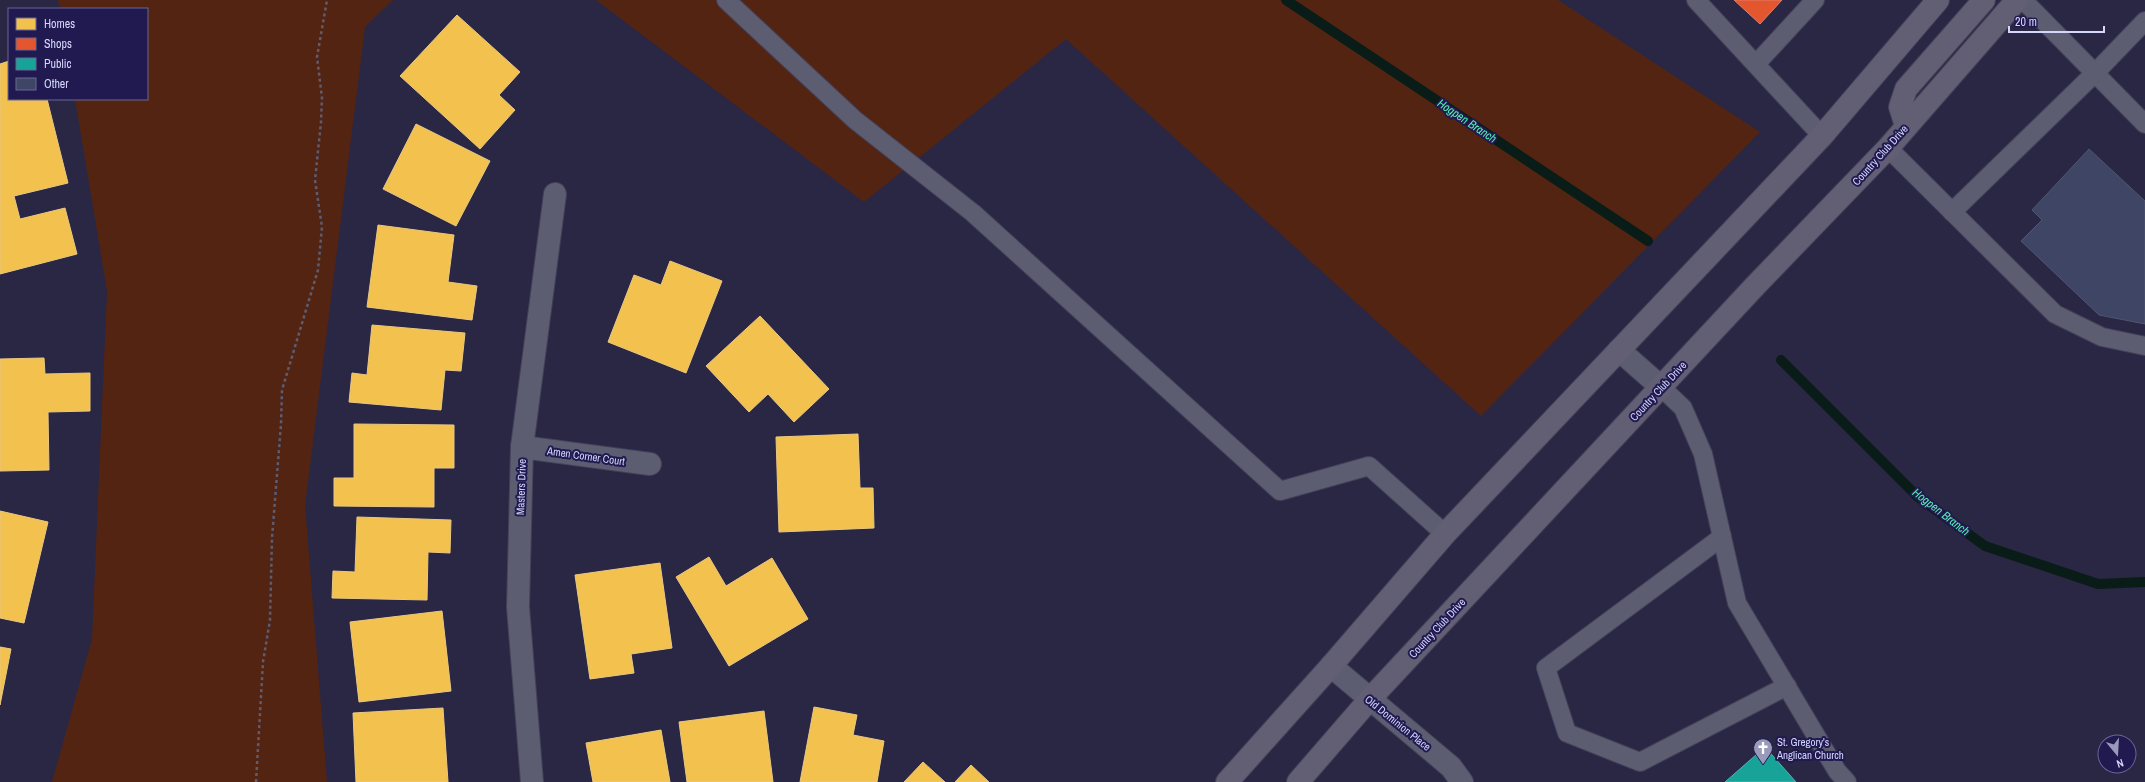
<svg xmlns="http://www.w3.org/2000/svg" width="2145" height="782" viewBox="0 0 2145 782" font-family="'Archivo Narrow',sans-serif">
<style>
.green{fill:#542412}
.homes{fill:#f2c14e;stroke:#e9c882}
.shops{fill:#e4572e;stroke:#e07d6b}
.public{fill:#17a398;stroke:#50b3b5}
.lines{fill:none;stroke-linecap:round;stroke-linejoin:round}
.stream{stroke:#0a1c17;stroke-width:10}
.building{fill:#3f4665;stroke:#51556d}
.lane-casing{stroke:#43415a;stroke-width:20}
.street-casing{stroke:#43415a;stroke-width:24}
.secondary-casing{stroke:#43415a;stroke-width:24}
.path{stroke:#5d5c71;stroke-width:2.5;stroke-dasharray:3 3;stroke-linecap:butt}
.lane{stroke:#5d5d72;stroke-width:18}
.street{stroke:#5d5d72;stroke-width:22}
.secondary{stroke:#625f74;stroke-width:22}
.labels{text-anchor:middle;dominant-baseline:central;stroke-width:4;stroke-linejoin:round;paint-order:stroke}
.street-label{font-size:11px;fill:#d5d7fa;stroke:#211a51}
.poi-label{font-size:11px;fill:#d5d7fa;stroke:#211a51;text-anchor:start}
.water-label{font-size:12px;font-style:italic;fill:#59edb3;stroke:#211a51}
</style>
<rect width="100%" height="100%" fill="#2a2744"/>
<g class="green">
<polygon points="58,0 393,0 365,27 305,505 327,782 52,782 92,639 107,291 75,99 147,99 147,9 60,9"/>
<polygon points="596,0 1558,0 1760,132 1481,416 1066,39 864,202"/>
</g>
<g class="homes">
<polygon points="457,15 520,72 499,95 515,110 480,149 400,76"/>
<polygon points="9,61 9,99 47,99 68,183 14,196 20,219 65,208 77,254 0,274 0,64"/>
<polygon points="416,124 490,161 456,226 383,189"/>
<polygon points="378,225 454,235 448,282 477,286 472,320 367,307"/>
<polygon points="670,261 722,281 686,373 608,342 634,275 661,285"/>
<polygon points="760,316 829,389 794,422 768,394 749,412 706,366"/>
<polygon points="372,325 465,333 461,371 445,370 441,410 349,402 352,373 367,375"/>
<polygon points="44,358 45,374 90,373 90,411 48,412 49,470 0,471 0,359"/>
<polygon points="354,424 454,425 454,468 434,468 434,507 334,506 334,478 354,478"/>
<polygon points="858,434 860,488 873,488 874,528 779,532 776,437"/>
<polygon points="0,511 48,522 24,623 0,618"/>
<polygon points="357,517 451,520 450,553 428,552 427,600 332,598 333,571 355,572"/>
<polygon points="709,557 726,586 772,558 808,619 729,666 676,577"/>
<polygon points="660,563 672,648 631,654 634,673 590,679 575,575"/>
<polygon points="442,611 451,691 359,702 350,622"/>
<polygon points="0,647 11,649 0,705"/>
<polygon points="814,707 857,715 853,735 884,741 877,782 800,782"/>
<polygon points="443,708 448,782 356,782 353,713"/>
<polygon points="764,711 773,782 687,782 679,722"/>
<polygon points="661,730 670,782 593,782 586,743"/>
<polygon points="923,762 945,782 904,782"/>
<polygon points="971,765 989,782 955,782"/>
</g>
<polygon class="shops" points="1734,0 1782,0 1760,24"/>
<polygon class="public" points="1765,747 1796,782 1725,782"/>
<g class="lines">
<g class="stream">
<polyline points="1286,0 1648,241"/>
<polyline points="1781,360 1918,497 1985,546 2098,584 2145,582"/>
</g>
</g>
<polygon class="building" points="2089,149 2145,201 2145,324 2099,315 2021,241 2042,220 2032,210"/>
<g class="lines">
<defs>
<g id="lane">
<polyline points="726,0 855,120 973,213 1280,491 1369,466 1445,534"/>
<polyline points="1696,0 1822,136"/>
<polyline points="2023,0 2145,124"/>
<polyline points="1756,64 1815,0"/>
<polyline points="1888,148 2055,314 2102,337 2145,346"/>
<polyline points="1952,212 2095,73 2145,21"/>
<polyline points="1662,388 1683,408 1703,454 1737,603 1837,771 1847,782"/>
<polyline points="1722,537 1546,668 1567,733 1640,762 1787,686"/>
</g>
<g id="street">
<polyline points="1619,350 1662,388"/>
<polyline points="522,447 650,464"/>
<polyline points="1331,666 1451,767 1462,782"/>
<polyline points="532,782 518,607 522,447 555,194"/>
</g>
<g id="secondary">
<polyline points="1906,126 1900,107 1906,89 1984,0"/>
<polyline points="1227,782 1331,666 1445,534 1822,136 1938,0"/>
<polyline points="1298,782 1369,700 1755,286 1888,148 2017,0"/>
</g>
</defs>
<use href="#lane" class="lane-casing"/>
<use href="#street" class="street-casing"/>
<use href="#secondary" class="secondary-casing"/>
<polyline class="path" points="256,782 263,662 270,620 272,538 281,424 282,390 318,270 322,227 315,180 321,122 322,98 317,57 327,0"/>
<use href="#lane" class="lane"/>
<use href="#street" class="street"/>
<use href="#secondary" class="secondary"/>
</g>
<defs>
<symbol id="church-pin" viewBox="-11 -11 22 30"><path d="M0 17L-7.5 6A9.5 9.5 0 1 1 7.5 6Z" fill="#9999ba" stroke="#211a51"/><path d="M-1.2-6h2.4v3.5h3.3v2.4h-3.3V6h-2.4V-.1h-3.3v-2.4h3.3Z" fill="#fff"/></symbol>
</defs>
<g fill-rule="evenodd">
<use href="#church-pin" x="1752" y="737" width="22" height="30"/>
</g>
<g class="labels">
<g class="street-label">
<text transform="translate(1880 155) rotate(-48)">Country Club Drive</text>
<text transform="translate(1658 391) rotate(-47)">Country Club Drive</text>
<text transform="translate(586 456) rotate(8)">Amen Corner Court</text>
<text transform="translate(521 487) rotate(-88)">Masters Drive</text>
<text transform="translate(1437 628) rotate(-47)">Country Club Drive</text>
<text transform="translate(1398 723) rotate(39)">Old Dominion Place</text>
</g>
<g class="poi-label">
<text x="1777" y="742">St. Gregory's<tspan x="1777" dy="13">Anglican Church</tspan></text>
</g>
<g class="water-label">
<text transform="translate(1467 121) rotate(34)">Hogpen Branch</text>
<text transform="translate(1941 512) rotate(38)">Hogpen Branch</text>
</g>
</g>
<rect x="8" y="8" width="140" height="92" fill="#211a51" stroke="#696695"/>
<rect x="16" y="18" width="20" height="12" fill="#f2c14e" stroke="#696695"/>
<text x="44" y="28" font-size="12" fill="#d5d7fa">Homes</text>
<rect x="16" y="38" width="20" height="12" fill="#e4572e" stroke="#696695"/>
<text x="44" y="48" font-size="12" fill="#d5d7fa">Shops</text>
<rect x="16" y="58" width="20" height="12" fill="#17a398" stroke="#696695"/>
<text x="44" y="68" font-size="12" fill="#d5d7fa">Public</text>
<rect x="16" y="78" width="20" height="12" fill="#3f4665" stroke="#696695"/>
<text x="44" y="88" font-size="12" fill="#d5d7fa">Other</text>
<g transform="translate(2117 754) rotate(162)"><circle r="19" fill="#211a51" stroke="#696695"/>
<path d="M0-3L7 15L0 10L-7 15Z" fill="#9999ba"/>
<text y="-6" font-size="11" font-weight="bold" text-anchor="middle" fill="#d5d7fa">N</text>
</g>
<path d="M2009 26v6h95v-6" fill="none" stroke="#d5d7fa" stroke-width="2"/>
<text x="2015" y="26" font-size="12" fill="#d5d7fa" stroke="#211a51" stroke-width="3" paint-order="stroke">20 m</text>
</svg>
